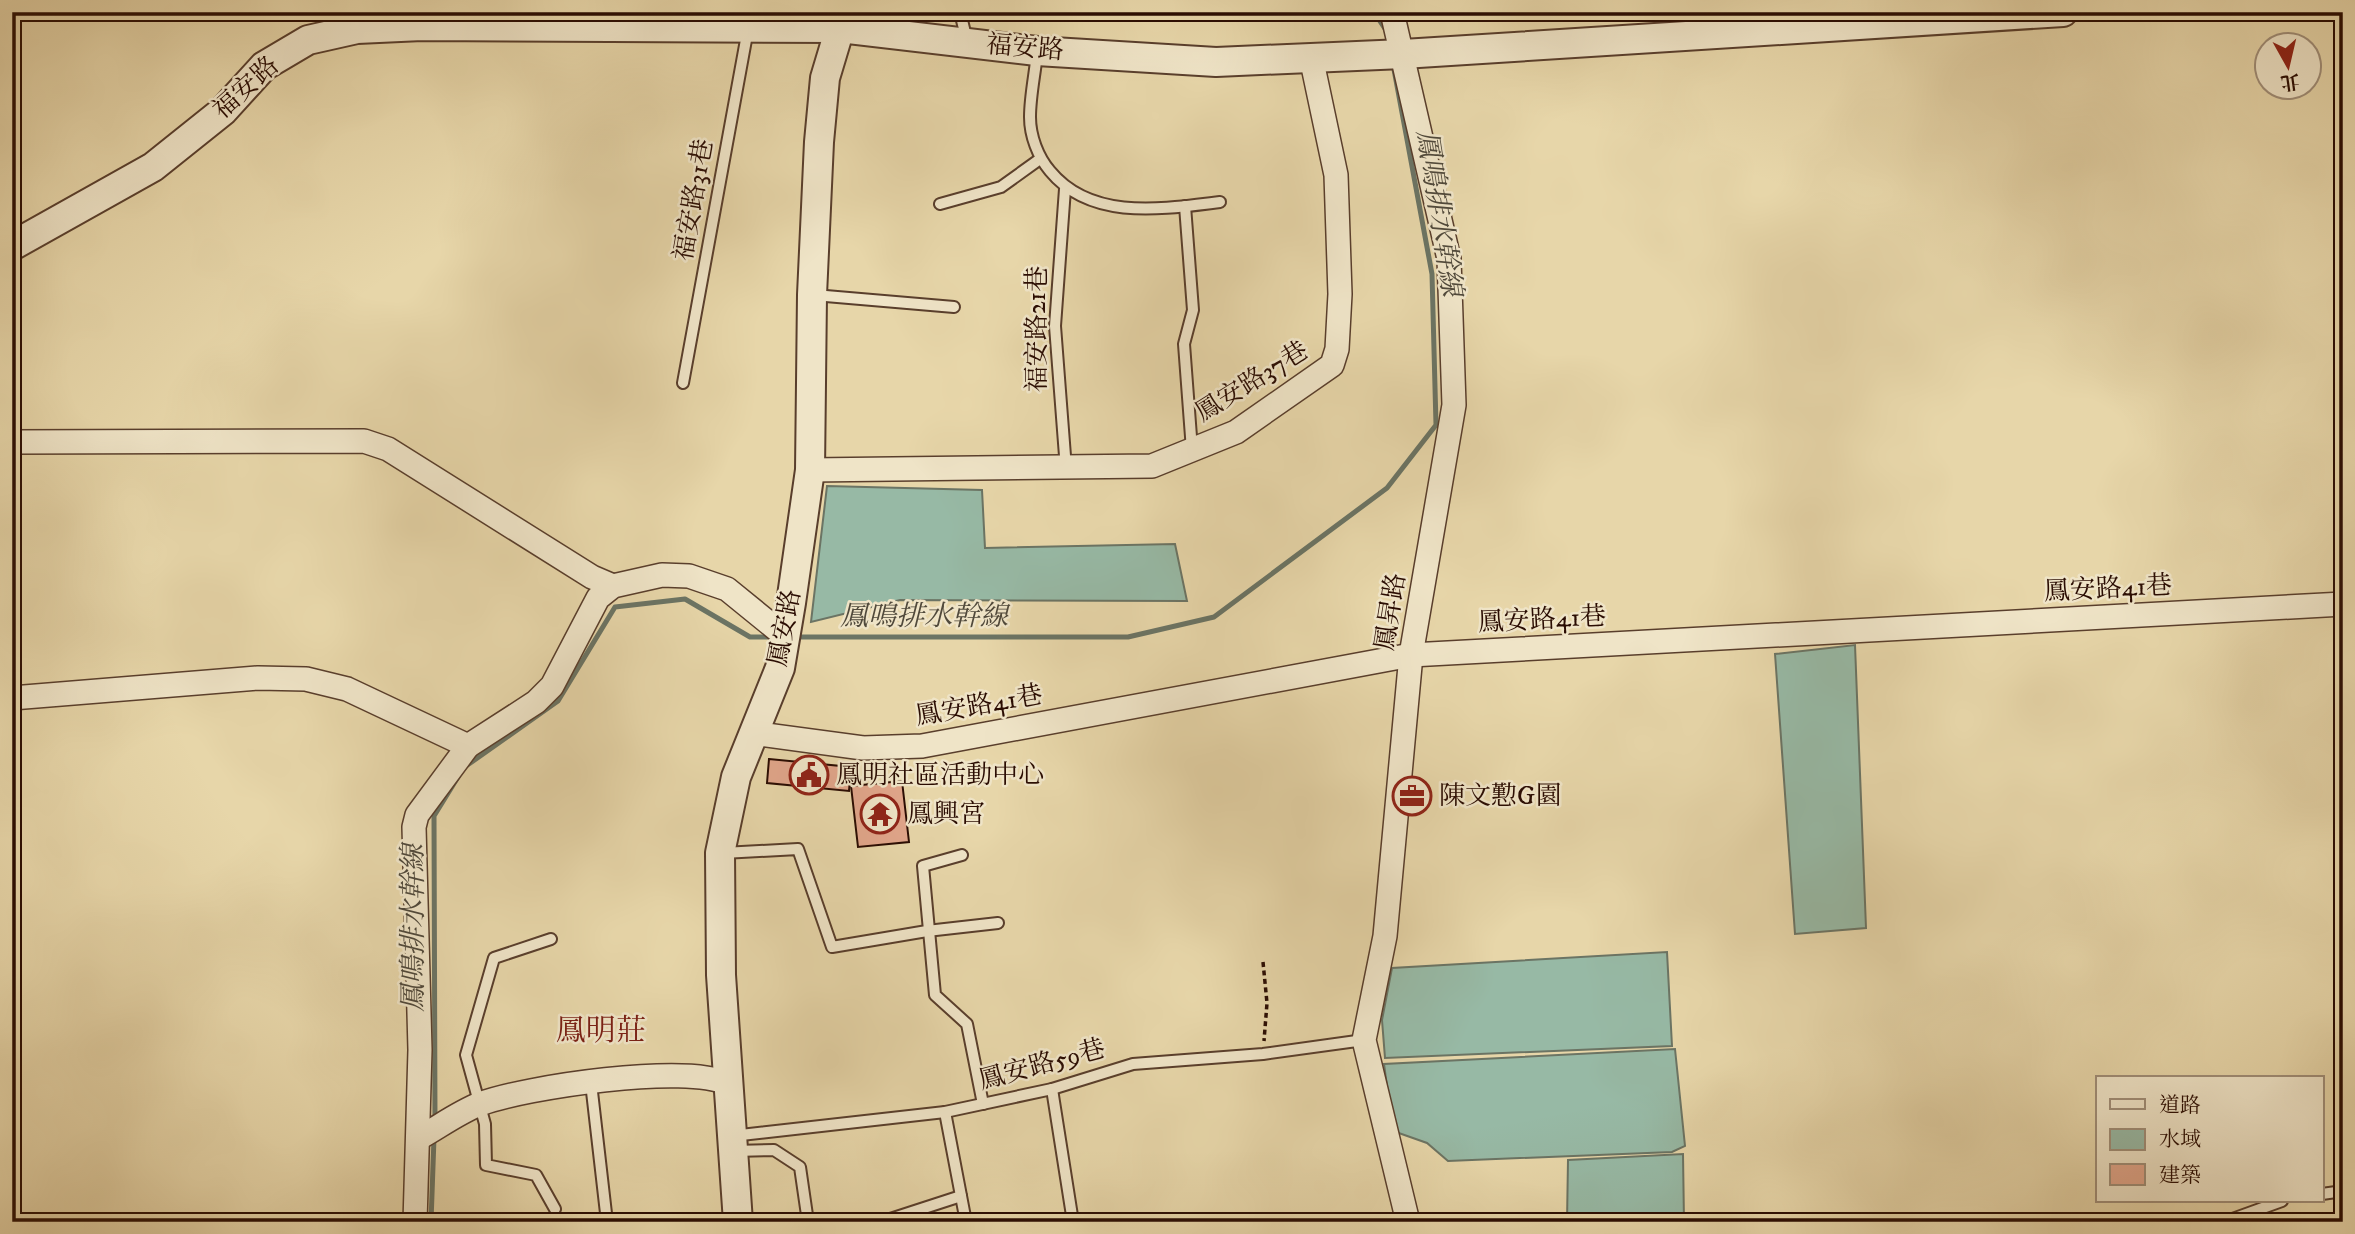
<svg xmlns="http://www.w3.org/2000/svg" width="2355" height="1234" viewBox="0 0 2355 1234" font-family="'IM FELL DW Pica','Noto Serif TC',serif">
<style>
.water{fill:#97b9a5;stroke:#6b7464;stroke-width:2}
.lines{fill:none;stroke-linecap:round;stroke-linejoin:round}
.stream{stroke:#6b7464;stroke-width:5}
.building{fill:#e1a68b;stroke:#2a0c02;stroke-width:2}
.service-casing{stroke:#593e2c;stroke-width:14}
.minor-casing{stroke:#593e2c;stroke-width:26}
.tertiary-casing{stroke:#593e2c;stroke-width:32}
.path{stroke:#2a0c02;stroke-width:3.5;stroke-dasharray:5 3.5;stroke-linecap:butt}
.service{stroke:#efe4c7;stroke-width:10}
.minor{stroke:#efe4c7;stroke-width:23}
.tertiary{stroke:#efe4c7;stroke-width:28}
.labels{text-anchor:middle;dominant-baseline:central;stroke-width:5;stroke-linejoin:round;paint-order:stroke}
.street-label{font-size:26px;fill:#2a0c02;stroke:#efe4c7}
.poi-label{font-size:26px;fill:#2a0c02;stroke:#efe4c7;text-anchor:start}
.water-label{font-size:28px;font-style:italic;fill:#50493b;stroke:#efe4c7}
.quarter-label{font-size:30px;fill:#7a1f14;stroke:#efe4c7}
</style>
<rect width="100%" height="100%" fill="#e7d6a9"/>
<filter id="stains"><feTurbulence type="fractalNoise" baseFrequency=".00286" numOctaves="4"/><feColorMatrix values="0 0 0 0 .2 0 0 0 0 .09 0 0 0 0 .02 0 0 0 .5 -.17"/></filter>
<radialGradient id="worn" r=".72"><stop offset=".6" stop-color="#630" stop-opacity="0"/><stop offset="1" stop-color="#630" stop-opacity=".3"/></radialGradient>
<g class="water">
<polygon points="827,486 982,490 985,548 1175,544 1187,601 900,600 811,622"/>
<polygon points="1855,645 1866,928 1795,934 1775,654"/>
<polygon points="1667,952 1672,1046 1385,1058 1382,1020 1392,968"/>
<polygon points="1675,1049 1685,1146 1672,1152 1448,1161 1427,1143 1393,1131 1384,1064"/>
<polygon points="1683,1154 1684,1222 1567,1222 1568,1160"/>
</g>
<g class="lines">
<g class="stream">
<polyline points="1374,12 1386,30"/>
<polyline points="794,637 1128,637 1214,617 1387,488 1436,425 1432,274 1393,64"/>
<polyline points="466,766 558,701 615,607 685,599 750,637 774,637"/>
<polyline points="435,1121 434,816 458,777"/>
<polyline points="431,1222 434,1138"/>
</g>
</g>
<g class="building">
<polygon points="769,759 851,767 849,791 767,783"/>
<polygon points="902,781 909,842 858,847 851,786"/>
</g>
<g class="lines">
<defs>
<g id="service">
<polyline points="960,12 967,41"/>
<path d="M1037,53C1035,74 1030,96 1030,117C1030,136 1038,157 1050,171C1091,221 1162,209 1220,202"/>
<polyline points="1065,189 1055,326 1066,469"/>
<polyline points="940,204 1001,187 1040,159"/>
<polyline points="1185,206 1193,310 1184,344 1192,450"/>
<polyline points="814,295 954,307"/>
<polyline points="683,383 748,29"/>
<polyline points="723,853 798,849 832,947 927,931 998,923"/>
<polyline points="962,855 923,866 935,995 967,1024 983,1104"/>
<polyline points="551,939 494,958 466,1055 485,1124 486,1165 536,1175 555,1209"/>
<polyline points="591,1083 607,1222"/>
<polyline points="1052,1089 1073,1222"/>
<polyline points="945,1112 966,1222"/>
<polyline points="732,1136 945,1112 1052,1089 1133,1064 1263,1054 1364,1040"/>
<polyline points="733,1151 774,1150 800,1167 808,1222"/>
<polyline points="2322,1194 2343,1191"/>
<polyline points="881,1222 961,1196"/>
<polyline points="2224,1222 2282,1201"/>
</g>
<g id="minor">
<polyline points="1392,12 1449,259 1454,405 1411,655 1385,936 1364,1040 1408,1222"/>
<polyline points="12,442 364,441 388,449 592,577 613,586"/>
<polyline points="810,470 1152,466 1236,432 1332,365 1337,349 1340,294 1336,175 1311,57"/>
<polyline points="12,698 258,678 306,679 347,689 468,746"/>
<polyline points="752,733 863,748 922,746 1411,655 2343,604"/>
<path d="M419,1138C439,1127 459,1112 480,1104C525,1087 687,1063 728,1084"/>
<polyline points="415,1222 420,1050 414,827 417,815 468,746 536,702 552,686 598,598 613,586 662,575 689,576 727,589 786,637"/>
</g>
<g id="tertiary">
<polyline points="12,246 153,167 223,111 264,66 308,40 357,29 422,26 840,28 1037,51 1216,62 1403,54 2063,12"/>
<polyline points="738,1222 721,975 720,853 736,777 780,668 791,603 810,470 812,295 819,142 825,78 840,28 829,14"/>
</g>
</defs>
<use href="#service" class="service-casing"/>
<use href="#minor" class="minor-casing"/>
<use href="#tertiary" class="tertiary-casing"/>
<polyline class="path" points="1263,962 1267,1003 1264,1041"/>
<use href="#service" class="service"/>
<use href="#minor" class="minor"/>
<use href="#tertiary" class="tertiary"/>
</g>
<defs>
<symbol id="civic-ring" viewBox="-11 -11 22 22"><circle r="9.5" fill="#efe4c7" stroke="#8f2418" stroke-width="1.5"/><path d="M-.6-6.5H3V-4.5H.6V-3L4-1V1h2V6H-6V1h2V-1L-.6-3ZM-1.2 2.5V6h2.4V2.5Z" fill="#8f2418"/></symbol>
<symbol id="office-ring" viewBox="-11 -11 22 22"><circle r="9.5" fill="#efe4c7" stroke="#8f2418" stroke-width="1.5"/><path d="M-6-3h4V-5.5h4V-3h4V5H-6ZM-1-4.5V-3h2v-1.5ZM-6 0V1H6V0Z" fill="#8f2418"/></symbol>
<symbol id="temple-ring" viewBox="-11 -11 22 22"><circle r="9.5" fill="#efe4c7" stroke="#8f2418" stroke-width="1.5"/><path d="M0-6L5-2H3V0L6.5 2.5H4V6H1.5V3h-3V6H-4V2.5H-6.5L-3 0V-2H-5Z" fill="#8f2418"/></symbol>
</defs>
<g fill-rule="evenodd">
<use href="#civic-ring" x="787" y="753" width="44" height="44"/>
<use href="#office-ring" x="1390" y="774" width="44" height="44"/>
<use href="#temple-ring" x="858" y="792" width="44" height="44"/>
</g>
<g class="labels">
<g class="street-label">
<text transform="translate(1025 48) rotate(5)">福安路</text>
<text transform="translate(246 88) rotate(-42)">福安路</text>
<text transform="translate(694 200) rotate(-80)">福安路31巷</text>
<text transform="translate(1037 329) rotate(-90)">福安路21巷</text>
<text transform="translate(1252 382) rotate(-32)">鳳安路37巷</text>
<text transform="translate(2108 589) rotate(-3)">鳳安路41巷</text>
<text transform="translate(1391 612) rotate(-81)">鳳昇路</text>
<text transform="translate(1542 620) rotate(-3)">鳳安路41巷</text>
<text transform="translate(785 628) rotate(-79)">鳳安路</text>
<text transform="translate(979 706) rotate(-10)">鳳安路41巷</text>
<text transform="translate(1042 1065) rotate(-15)">鳳安路59巷</text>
</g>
<g class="poi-label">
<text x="836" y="775">鳳明社區活動中心</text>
<text x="1439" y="796">陳文懃G園</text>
<text x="907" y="814">鳳興宮</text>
</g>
<g class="water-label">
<text transform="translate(1439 213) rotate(81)">鳳鳴排水幹線</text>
<text x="924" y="616">鳳鳴排水幹線</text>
<text transform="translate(413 928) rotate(-90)">鳳鳴排水幹線</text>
</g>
<g class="quarter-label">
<text x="601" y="1031">鳳明莊</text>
</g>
</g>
<rect width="2355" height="1234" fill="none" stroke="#e7d6a9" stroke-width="42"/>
<rect x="14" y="14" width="2327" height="1206" fill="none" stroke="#2a0c02" stroke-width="3.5"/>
<rect x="21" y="21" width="2313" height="1192" fill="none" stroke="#2a0c02" stroke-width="2"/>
<rect x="2096" y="1076" width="228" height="126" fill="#efe4c7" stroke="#a08e78" stroke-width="2"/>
<rect x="2110" y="1099" width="35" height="10" fill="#efe4c7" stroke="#a08e78" stroke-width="2"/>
<text x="2159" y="1112" font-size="21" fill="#2a0c02">道路</text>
<rect x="2110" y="1129" width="35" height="21" fill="#97b9a5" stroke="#a08e78" stroke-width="2"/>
<text x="2159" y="1146" font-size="21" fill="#2a0c02">水域</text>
<rect x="2110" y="1164" width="35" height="21" fill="#e1a68b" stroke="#a08e78" stroke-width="2"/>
<text x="2159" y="1182" font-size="21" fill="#2a0c02">建築</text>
<g transform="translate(2288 66) rotate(172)"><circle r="33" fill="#efe4c7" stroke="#a08e78" stroke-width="2"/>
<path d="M0-5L12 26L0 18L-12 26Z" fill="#8f2418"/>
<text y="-10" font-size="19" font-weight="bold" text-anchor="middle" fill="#2a0c02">北</text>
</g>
<rect width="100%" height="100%" filter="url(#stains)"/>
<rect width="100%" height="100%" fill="url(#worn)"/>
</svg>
